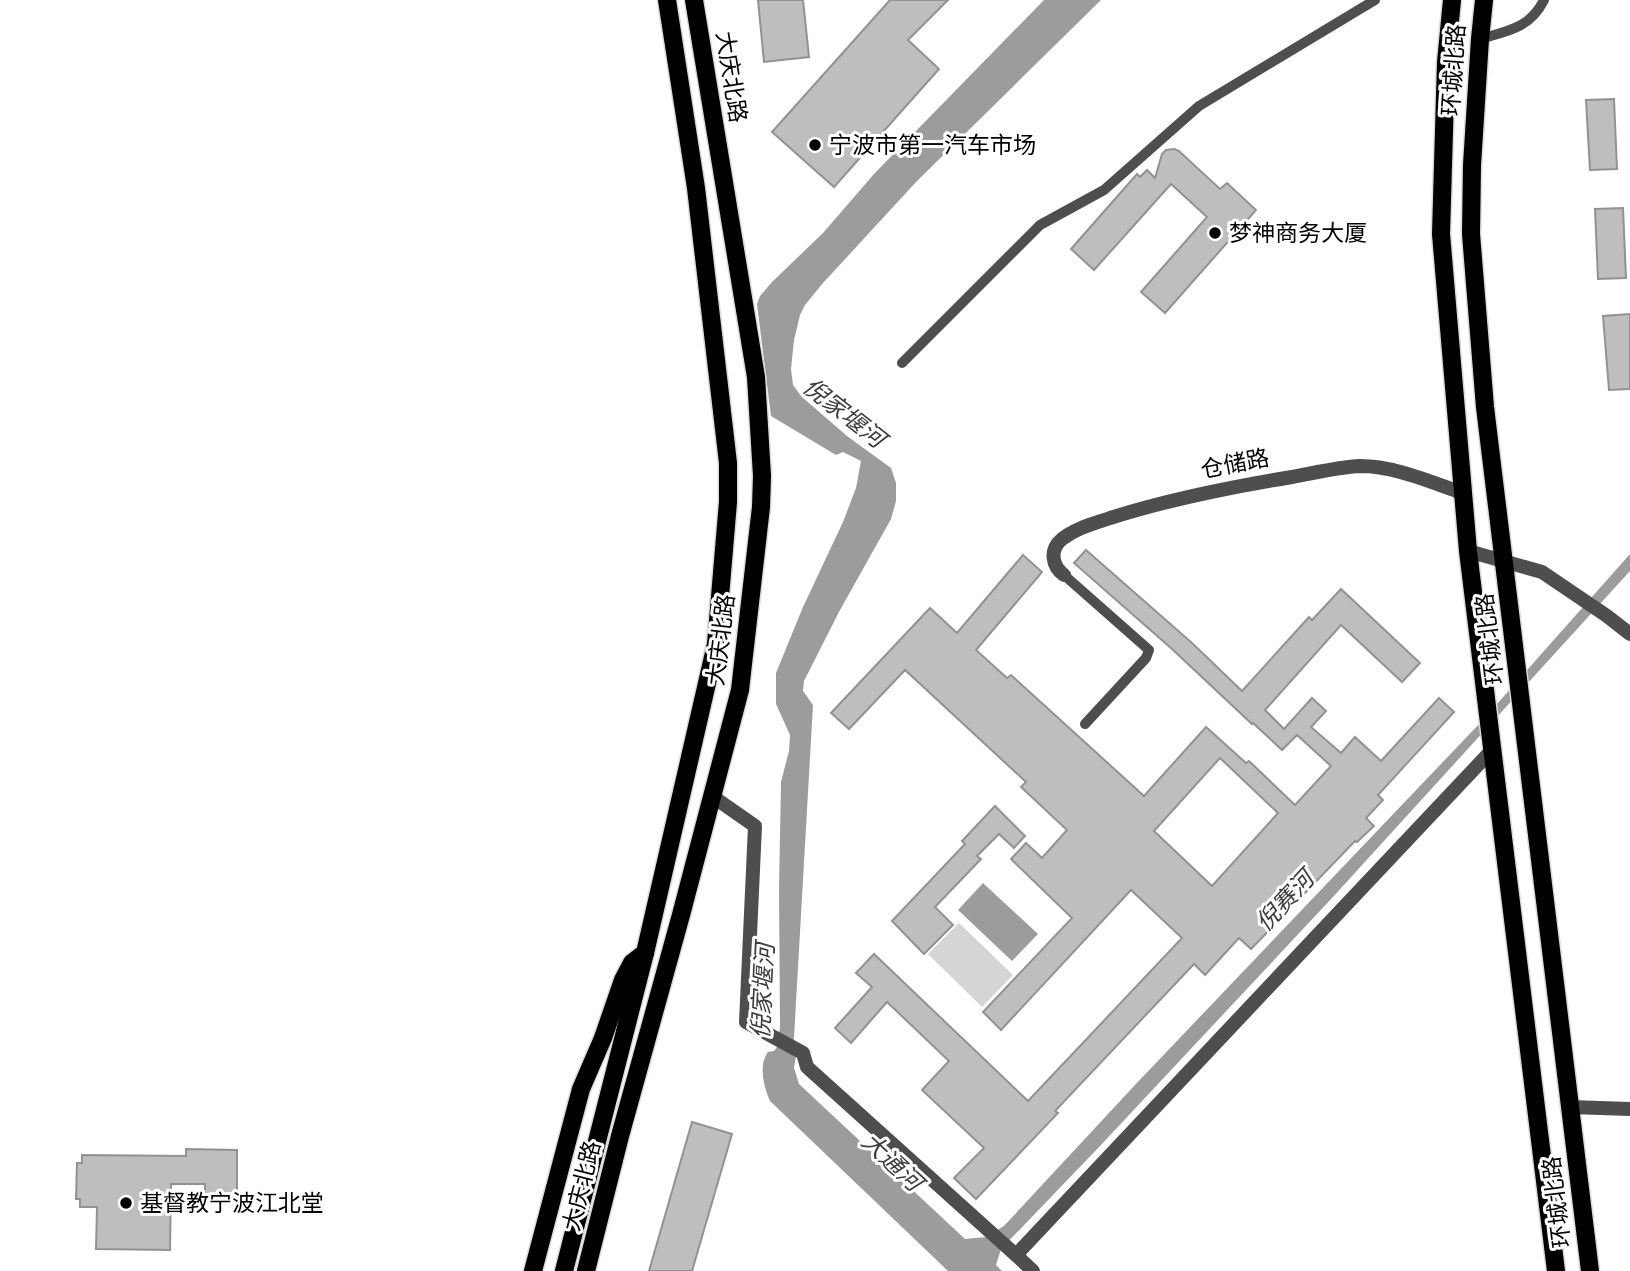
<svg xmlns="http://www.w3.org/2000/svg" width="1630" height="1271" viewBox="0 0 1630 1271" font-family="Karla,'Noto Sans SC',sans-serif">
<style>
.green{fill:#d5d5d5}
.water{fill:#9c9c9c}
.building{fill:#bebebe;stroke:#929292;stroke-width:2;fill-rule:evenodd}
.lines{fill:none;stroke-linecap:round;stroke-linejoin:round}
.primary-casing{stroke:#dbdbdb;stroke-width:21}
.service{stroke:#4e4e4e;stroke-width:10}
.minor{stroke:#4e4e4e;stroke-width:14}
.primary{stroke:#000;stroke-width:18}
.poi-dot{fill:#000;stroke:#fff;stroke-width:2.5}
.labels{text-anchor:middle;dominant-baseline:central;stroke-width:6;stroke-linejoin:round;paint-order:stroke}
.street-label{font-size:23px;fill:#000;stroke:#fff}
.poi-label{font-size:23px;fill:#000;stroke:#fff;text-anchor:start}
.water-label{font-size:24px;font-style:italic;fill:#3d3d3d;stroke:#fff}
</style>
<rect width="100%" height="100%" fill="#fff"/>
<polygon class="green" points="959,923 1013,975 982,1007 928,954"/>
<g class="water">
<path d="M1044,0H1101L917,181L823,283L805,305L800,315L794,340L791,369L793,385L802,397L847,436L891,468L896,483V501L891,519L840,610L804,681L803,691L813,705L796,1002L794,1039L796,1055L794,1068L799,1084L965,1239L986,1237L1004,1226L1134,1086L1481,722L1630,554V571L1332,898L1100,1146L1001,1249L996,1265L1002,1271H948L770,1101C764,1087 758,1065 768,1052L774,1051L777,1047L780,1027L779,889L781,782L789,751L790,735L776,704V673L803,607L843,522L856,488L861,461L843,452L836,455L771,416L757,304L760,296L772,282L823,233L874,174Z"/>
<polygon points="983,883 1038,934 1012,961 958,910"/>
</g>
<g class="building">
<polygon points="758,0 803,0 809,57 764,62"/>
<polygon points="890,0 948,0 908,40 939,69 834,187 772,132"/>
<polygon points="1614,99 1617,169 1590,170 1586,100"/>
<polygon points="1174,149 1179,151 1220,189 1227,183 1256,210 1165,313 1141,292 1207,217 1171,184 1094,270 1071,249 1137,174 1140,177 1147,170 1155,178 1162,154 1166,150"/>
<polygon points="1623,208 1626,278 1598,279 1595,209"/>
<polygon points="1630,314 1630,389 1609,390 1603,316"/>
<path d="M1086,550L1192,643L1242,691L1309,617L1312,620L1341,589L1420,663L1402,682L1341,625L1265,710L1284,729L1312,698L1326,711L1311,727L1341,753L1355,737L1381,761L1439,698L1454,712L1378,795L1383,800L1366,818L1374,826L1357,842L1355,841L1251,949L1239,938L1205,975L1194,964L1055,1111L1058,1113L976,1199L954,1178L984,1148L922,1090L949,1061L887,1002L851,1043L835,1028L872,987L856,973L874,954L1028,1101L1182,938L1131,890L1001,1030L983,1012L1072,918L1011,859L1026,843L1042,858L1067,830L1021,787L1026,782L905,670L849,729L831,713L930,608L957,633L1023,555L1042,572L976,650L1007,678L1011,675L1144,796L1206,727L1246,763L1249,761L1295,805L1331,766L1297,735L1282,750L1253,723L1252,724L1172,649L1074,563ZM1220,758L1278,813L1212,886L1154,831Z"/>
<polygon points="995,806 1025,836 1014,848 999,834 977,856 981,859 935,907 953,925 924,954 892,921 965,844 962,841"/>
<polygon points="692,1122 732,1134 692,1271 649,1271"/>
<polygon points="186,1149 237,1150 237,1199 205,1199 205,1184 171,1184 170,1250 96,1249 97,1207 80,1207 80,1199 76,1199 77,1163 82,1163 82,1155 186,1156"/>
</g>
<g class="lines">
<defs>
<g id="primary">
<polyline points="1452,0 1446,62 1441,234 1468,551 1556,1271"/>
<polyline points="1484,0 1480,39 1472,165 1471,234 1485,407 1590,1271"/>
<polyline points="533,1271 581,1089 603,1038 623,980 632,963 645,953"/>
<polyline points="564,1271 645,953 716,644 728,502 728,463 696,188 667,0"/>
<polyline points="586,1271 620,1136 681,915 740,690 761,507 762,476 756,377 694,0"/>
</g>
</defs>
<use href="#primary" class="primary-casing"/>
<g class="service">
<path d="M1480,39C1508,31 1530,28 1544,0"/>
<polyline points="902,363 1040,225 1104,190 1199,106 1375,0"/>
<polyline points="1064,575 1149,650 1146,658 1085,724"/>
</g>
<g class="minor">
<polyline points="1468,551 1542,572 1607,616 1630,634"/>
<path d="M1064,575C1052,566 1049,550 1062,539C1076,528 1093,524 1110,518C1170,499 1230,487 1292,477C1314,473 1338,467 1360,466C1395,466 1430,482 1463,493"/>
<polyline points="712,796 755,826 746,1022 803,1053 807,1067 1016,1255"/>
<polyline points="1570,1107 1630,1109"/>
<polyline points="1033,1271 1016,1255 1492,750"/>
</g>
<use href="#primary" class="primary"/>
</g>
<g class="poi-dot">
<circle cx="815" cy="145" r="7"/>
<circle cx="1215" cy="233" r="7"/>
<circle cx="126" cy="1203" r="7"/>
</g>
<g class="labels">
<g class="street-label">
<text transform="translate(1454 70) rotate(-86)">环城北路</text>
<text transform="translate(731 77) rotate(81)">大庆北路</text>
<text transform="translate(1235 464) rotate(-11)">仓储路</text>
<text transform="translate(1490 639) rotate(-97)">环城北路</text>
<text transform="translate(721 640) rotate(-83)">大庆北路</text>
<text transform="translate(582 1186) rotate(-76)">大庆北路</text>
<text transform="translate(1557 1202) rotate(-97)">环城北路</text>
</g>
<g class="poi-label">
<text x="829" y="145">宁波市第一汽车市场</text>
<text x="1229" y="233">梦神商务大厦</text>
<text x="140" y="1203">基督教宁波江北堂</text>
</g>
<g class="water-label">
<text transform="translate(844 413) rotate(38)">倪家堰河</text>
<text transform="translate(1285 901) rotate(-47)">倪赛河</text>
<text transform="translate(763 991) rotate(-87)">倪家堰河</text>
<text transform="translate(892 1162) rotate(43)">大通河</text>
</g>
</g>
</svg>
